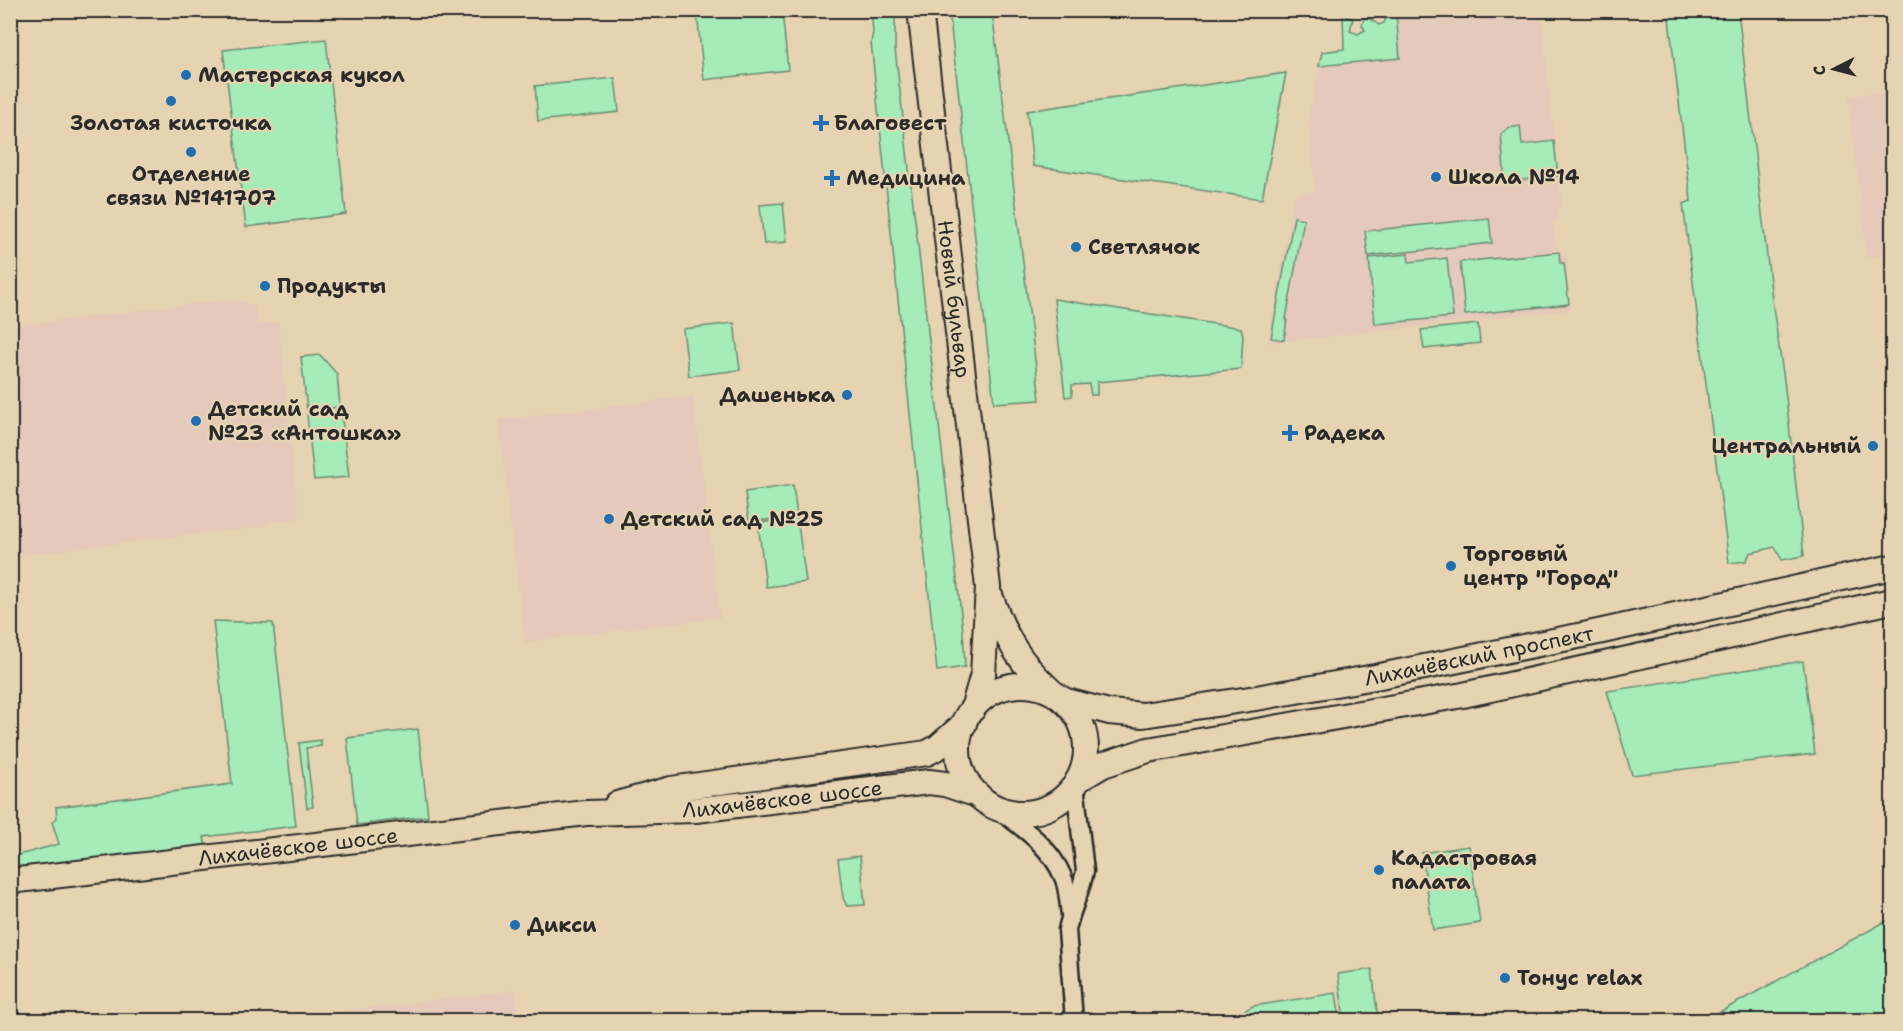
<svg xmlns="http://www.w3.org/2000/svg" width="1903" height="1031" viewBox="0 0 1903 1031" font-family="'Shantell Sans',sans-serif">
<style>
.built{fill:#e5c9ba}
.green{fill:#a5ecb9;stroke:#688c72;stroke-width:1.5}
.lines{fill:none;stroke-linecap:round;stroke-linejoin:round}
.street-casing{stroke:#2b2b2b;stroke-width:21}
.secondary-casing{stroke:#2b2b2b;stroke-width:28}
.street{stroke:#e6d3b1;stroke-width:16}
.secondary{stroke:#e6d3b1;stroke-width:24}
.poi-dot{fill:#1f6fb2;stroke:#e6d3b1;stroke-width:2}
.labels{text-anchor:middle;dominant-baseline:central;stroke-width:4.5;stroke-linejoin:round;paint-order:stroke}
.poi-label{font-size:21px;font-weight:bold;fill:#2b2b2b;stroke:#e6d3b1;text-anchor:start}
.street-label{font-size:21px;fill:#2b2b2b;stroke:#e6d3b1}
</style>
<rect width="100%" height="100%" fill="#e6d3b1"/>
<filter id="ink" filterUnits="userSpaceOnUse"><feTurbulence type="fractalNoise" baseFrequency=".0167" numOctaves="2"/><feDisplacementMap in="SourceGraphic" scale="12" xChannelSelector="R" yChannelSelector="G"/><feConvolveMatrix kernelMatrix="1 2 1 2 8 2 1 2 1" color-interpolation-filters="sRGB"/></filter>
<g filter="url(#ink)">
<g class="built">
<polygon points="1396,11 1541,11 1562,208 1557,208 1559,220 1553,222 1556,246 1565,253 1570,310 1268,343 1295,194 1316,191 1308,122 1319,66 1400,58"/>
<polygon points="1892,91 1892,279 1888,280 1884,255 1867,257 1848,96"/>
<polygon points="236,299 255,307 258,324 278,322 299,518 268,522 268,526 11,556 11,326"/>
<polygon points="693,396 720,618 525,642 498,420"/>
<polygon points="515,990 519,1020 272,1020 280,1019"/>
</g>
<g class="green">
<polygon points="721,11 782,11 788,70 704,80 697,13"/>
<polygon points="871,11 895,11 895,49 963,631 965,667 937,671 871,42 873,32"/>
<polygon points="949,11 992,11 1040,400 994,403"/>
<polygon points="1343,11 1345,11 1347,17 1353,18 1350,31 1358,34 1365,30 1362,25 1364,18 1369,18 1379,25 1384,23 1386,18 1382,11 1396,11 1400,58 1319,66 1322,52 1344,49"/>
<polygon points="1668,11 1738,11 1773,307 1784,380 1804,556 1782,560 1775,547 1750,553 1746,561 1729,563 1683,204 1691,201"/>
<polygon points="326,39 346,214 246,227 223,50"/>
<polygon points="1286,73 1262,199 1033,166 1027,111"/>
<polygon points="615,78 619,112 538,121 535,86"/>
<polygon points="1520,126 1522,145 1554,141 1558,176 1502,182 1504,170 1501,134 1508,128"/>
<polygon points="783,203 787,242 764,244 760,205"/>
<polygon points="1294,217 1304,219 1286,319 1287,319 1284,340 1271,338"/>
<polygon points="1489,218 1492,243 1368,256 1365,231"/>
<polygon points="1559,252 1560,263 1564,263 1569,304 1465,315 1460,262"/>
<polygon points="1408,254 1409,262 1447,258 1453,317 1375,324 1369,258"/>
<polygon points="1054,299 1241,328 1243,335 1241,369 1097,382 1097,395 1091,395 1089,384 1072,385 1072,396 1065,397"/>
<polygon points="734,323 740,370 689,376 683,329"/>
<polygon points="1478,324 1480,343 1424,349 1421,330"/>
<polygon points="320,355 337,374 340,407 307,410 301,357"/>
<polygon points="341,411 349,477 314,480 307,415"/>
<polygon points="793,485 797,516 749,522 745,492"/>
<polygon points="797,518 806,582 766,587 758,523"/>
<polygon points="213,621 273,623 296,826 204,837 206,848 11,872 11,857 59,844 52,822 57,818 56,807 232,784"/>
<polygon points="1803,661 1815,754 1632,775 1607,691"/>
<polygon points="418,729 428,816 357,825 347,738"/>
<polygon points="321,740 321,746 306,748 313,807 307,808 299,743"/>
<polygon points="1469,846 1480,923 1433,930 1422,853"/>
<polygon points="860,856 865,905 847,906 843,898 838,859"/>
<polygon points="1892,918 1892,1020 1705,1020"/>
<polygon points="1372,969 1378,1020 1344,1020 1338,974"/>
<polygon points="1336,993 1340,1020 1234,1020 1238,1014 1253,1006"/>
</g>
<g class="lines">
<defs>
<g id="street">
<path d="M993,806C1020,826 1050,845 1063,877C1068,888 1068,902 1070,914"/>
<path d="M1074,1020L1067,930C1071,910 1081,892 1085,871L1075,785"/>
</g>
<g id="secondary">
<path id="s1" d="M920,10L988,587L983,674L973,709"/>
<path d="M991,598C1006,639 1019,662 1051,691"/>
<circle cx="1022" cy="749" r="64"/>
<path id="s2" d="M1063,700L1109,712L1143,715L1256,698L1375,677L1598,632L1892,567"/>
<polyline points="1078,780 1103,765 1148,750 1463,695 1892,601"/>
<polyline points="617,804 671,789 927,753 938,747 964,724"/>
<path id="s3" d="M10,881L586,813L696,810L929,782L945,784L978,795"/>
</g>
</defs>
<use href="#street" class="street-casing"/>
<use href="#secondary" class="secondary-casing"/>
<use href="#street" class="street"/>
<use href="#secondary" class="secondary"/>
</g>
</g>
<g class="poi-dot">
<circle cx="186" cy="75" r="6"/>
<circle cx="171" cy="101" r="6"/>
<path d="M818 114h6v6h6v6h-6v6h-6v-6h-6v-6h6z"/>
<circle cx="191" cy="152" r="6"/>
<circle cx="1436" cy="177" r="6"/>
<path d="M829 169h6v6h6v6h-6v6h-6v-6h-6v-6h6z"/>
<circle cx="1076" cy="247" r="6"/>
<circle cx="265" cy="286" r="6"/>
<circle cx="847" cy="395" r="6"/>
<circle cx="196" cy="421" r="6"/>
<path d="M1287 424h6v6h6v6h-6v6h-6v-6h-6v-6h6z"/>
<circle cx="1873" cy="446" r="6"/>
<circle cx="609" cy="519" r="6"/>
<circle cx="1451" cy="566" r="6"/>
<circle cx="1379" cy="870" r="6"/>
<circle cx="515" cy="925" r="6"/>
<circle cx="1505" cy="978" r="6"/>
</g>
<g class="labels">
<g class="poi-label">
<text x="198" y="75">Мастерская кукол</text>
<text x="171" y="123" text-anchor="middle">Золотая кисточка</text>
<text x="834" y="123">Благовест</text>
<text x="191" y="174" text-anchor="middle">Отделение<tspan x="191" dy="24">связи №141707</tspan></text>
<text x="1448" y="177">Школа №14</text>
<text x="846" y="178">Медицина</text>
<text x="1088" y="247">Светлячок</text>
<text x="277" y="286">Продукты</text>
<text x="835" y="395" text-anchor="end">Дашенька</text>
<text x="208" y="409">Детский сад<tspan x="208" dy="24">№23 «Антошка»</tspan></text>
<text x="1304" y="433">Радека</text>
<text x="1861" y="446" text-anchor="end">Центральный</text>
<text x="621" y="519">Детский сад №25</text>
<text x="1463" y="554">Торговый<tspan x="1463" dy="24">центр "Город"</tspan></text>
<text x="1391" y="858">Кадастровая<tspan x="1391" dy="24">палата</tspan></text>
<text x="527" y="925">Дикси</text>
<text x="1517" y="978">Тонус relax</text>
</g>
<g class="street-label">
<text stroke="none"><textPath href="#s1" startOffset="291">Новый бульвар</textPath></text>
<text stroke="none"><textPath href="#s2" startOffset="423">Лихачёвский проспект</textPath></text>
<text stroke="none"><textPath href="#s3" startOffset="777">Лихачёвское шоссе</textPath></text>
<text stroke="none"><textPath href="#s3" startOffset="290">Лихачёвское шоссе</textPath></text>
</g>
</g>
<rect width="1903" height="1031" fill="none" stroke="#e6d3b1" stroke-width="36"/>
<rect x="18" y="18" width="1867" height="995" fill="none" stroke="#2b2b2b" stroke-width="2" filter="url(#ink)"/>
<g transform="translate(1834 69) rotate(264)" stroke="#e6d3b1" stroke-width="4.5" paint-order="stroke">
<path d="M0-4.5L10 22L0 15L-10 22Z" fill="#2b2b2b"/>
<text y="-9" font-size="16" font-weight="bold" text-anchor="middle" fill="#2b2b2b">С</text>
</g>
</svg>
